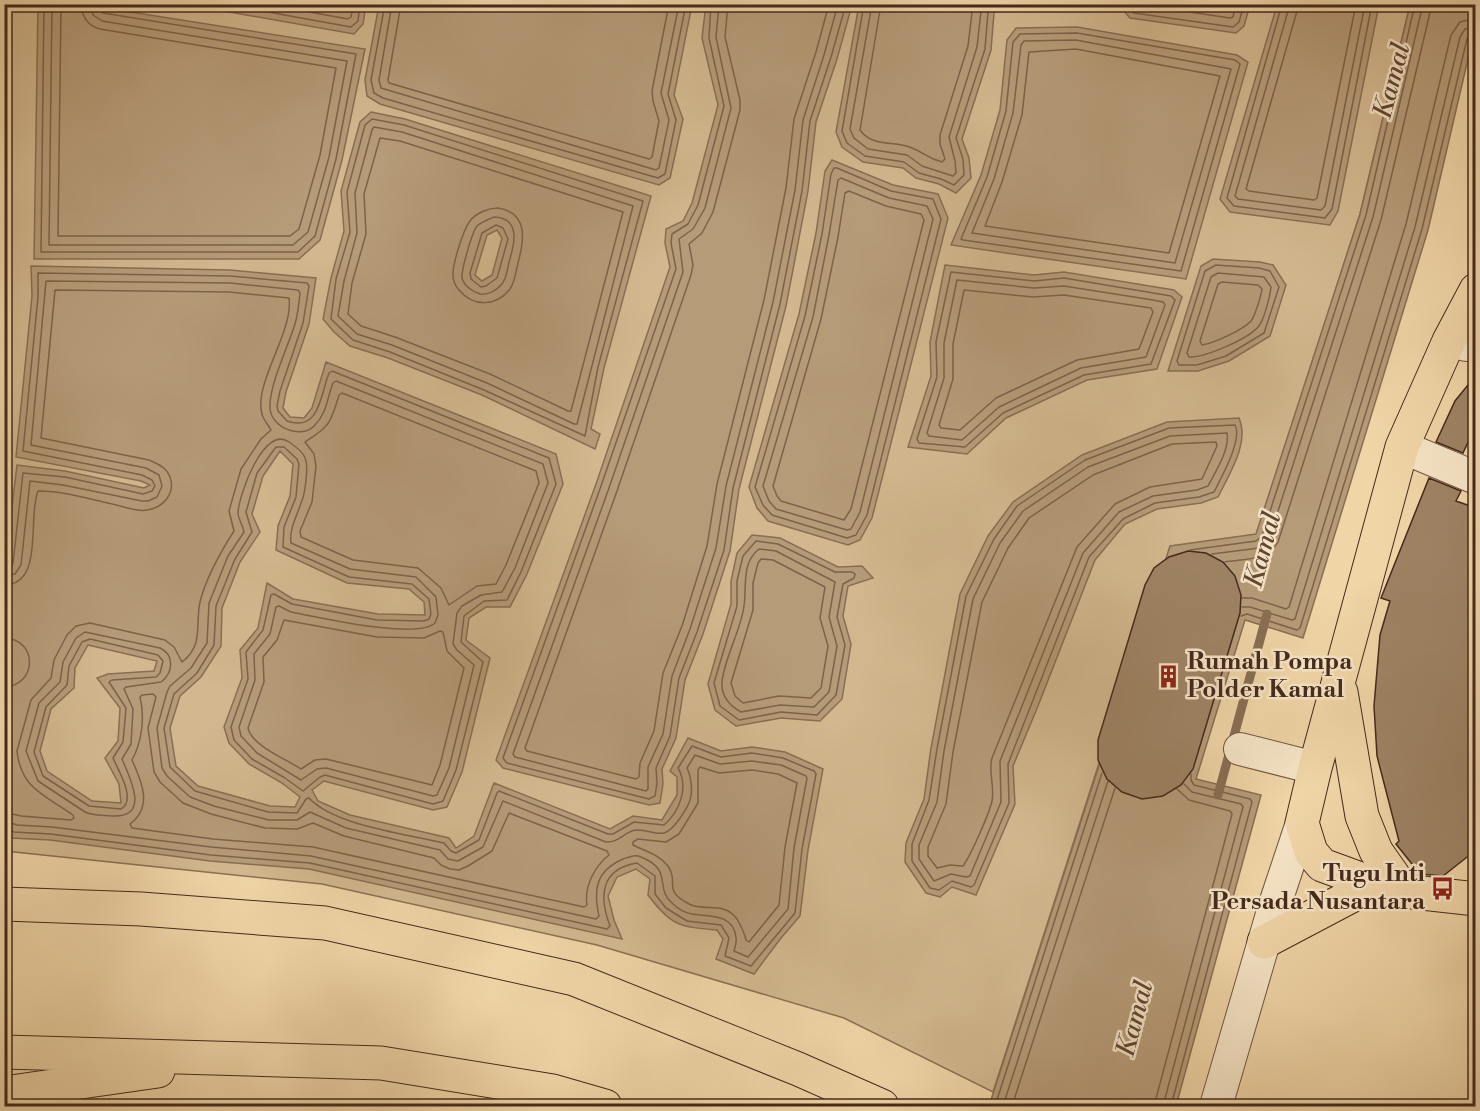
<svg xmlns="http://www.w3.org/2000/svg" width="1480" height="1111" viewBox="0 0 1480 1111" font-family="'Libre Bodoni',serif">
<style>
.green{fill:#d3b88f;stroke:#8c7156;stroke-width:1.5}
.water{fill:#b69b78;stroke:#896e53;stroke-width:1.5;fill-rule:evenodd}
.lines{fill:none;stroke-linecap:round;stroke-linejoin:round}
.shore{stroke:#7e624a;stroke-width:1.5}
.stream{stroke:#896e53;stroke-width:9}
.building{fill:#9e8364;stroke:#452a1c;stroke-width:1.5}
.minor-casing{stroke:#70553f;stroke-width:34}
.major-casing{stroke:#452a1c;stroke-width:35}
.highway-casing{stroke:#452a1c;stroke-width:35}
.minor{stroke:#f5e4c6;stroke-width:32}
.major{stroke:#f0d5a7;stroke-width:33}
.highway{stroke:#f0d5a7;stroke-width:33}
.labels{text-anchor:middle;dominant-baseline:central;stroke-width:5;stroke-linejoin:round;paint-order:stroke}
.poi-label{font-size:24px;font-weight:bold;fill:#452a1c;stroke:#f5e4c6;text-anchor:start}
.water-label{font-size:26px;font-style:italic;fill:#614633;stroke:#f5e4c6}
</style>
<rect width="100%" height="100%" fill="#f0d5a7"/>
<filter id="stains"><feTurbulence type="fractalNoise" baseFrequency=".00333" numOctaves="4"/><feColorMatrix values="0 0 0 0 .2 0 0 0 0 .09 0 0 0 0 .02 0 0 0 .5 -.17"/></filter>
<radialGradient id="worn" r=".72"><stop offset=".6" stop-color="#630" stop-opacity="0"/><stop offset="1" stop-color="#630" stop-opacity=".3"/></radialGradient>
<polygon class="green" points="5,5 1410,5 1360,214 1256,535 1100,760 993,1092 844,1018 597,945 322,884 5,851"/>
<g class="water">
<polygon points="706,4 852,5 837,59 816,122 808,191 786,306 739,489 730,551 703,634 685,680 676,738 662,769 663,784 660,803 649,805 503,768 496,760 596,484 670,267 665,243 666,229 683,221 692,203 718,105 702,38"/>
<polygon points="38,5 86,5 365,49 342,160 320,240 299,259 34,259"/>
<polygon points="190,5 366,5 363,24 354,34"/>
<polygon points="379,5 692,5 674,95 683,119 670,178 659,185 380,104 367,96 365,80"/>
<polygon points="859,5 859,4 1079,5 1073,8 1003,5 994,13 991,50 962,139 969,158 971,178 956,193 939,184 916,178 903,168 863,162 842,147 836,132"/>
<polygon points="1121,5 1121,4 1250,5 1244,26 1236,33 1130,18 1122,9"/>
<polygon points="1277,5 1379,5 1338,211 1330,225 1230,212 1220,199"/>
<polygon points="1410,5 1475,5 1475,29 1428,230 1303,638 1245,620 1196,779 1261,795 1176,1106 989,1106 1170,546 1256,534 1360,214"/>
<polygon points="1077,27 1237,55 1248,62 1186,279 951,245 981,175 1000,110 1007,40 1016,28"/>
<path d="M371,112L405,119L651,196L604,368L591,429L600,434L595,449L482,395L388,358L350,346L334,332L323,319L331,278L344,231L341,191L360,122ZM497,230L502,238L492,275L482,281L475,275L487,235Z"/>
<polygon points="832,160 893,185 938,194 948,218 872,518 860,540 848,545 768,521 757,508 749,487 799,314 816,233 825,171"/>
<polygon points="1213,259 1260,262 1273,265 1286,285 1270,336 1229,361 1198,371 1168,371 1201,266"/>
<polygon points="945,265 1034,275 1064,272 1174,290 1182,297 1157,369 1087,380 1006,418 967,454 908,447 931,376 930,342"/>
<path d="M31,266L230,270L316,278L309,324L286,392L283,408L290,417L304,418L312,408L326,362L556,454L563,484L527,574L510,607H486L469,618L466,640L490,658L462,772L447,807L433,810L324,781L312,790L318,801L350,815L449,838L456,848L474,836L494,783L610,829L633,816L662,820L677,795V777L670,771L688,738L721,751L752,747L785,752L823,769L808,850L800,916L781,938L754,974L716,959L723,939L717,930C680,927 671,926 648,895L650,879L636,869L617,877L608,896L614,920L622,939L309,869L210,861L50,840L11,838L5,832L4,683C9,654 4,625 4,595C6,552 12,508 17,465L65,471L144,488L150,485L141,481L16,457L32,296ZM280,451L293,464L290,496L278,526L276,550L347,583L409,589L424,602L425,615L378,614L293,599L267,583L258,628L240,650L242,678L224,727L229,743L249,764L282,783L300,797L295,807L270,806L198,786L176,766L170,728L180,696L201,677L221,646L222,608L240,562L260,532L252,514L263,476ZM88,645L157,661L154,671L108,674L97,678L120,708L118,741L105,758L119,784L121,803L92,801L47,771L40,751L51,709L74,688L75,668Z"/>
<path d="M1239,418C1250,443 1229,474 1218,497L1201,503L1157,509L1125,524L1095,560L1038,706L1013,766L1015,804L976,895L952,887L940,897L926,893L905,862L906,843L924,799L931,748L960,594L988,536L1013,502L1082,455L1167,422Z"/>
<polygon points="752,535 780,538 838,567 862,566 873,578 848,586 843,616 851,644 842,699 820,721 781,718 736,726 715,710 708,684 731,604 731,581 737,553"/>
</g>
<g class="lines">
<g class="shore">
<polyline points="44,4 41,252 298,252 315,236 336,159 356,54 103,13 99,10 98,4"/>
<polyline points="52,4 49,245 293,245 308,232 329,157 347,61 102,21 93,15 90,4"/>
<path d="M61,4L58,236H290L299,229L320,155L336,68L100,29C88,26 82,17 81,4"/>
<polyline points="224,4 351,27 358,21 360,4"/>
<polyline points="266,4 348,19 351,17 353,4"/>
<polyline points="385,4 371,80 374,93 383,98 658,178 665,174 676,120 668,94 686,4"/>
<polyline points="392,4 379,80 381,88 656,170 659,168 669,120 661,93 679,4"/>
<polyline points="401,4 388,80 389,83 649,159 652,157 659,121 653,101 652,91 669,4"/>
<polyline points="711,4 709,38 724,106 698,205 688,224 672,234 671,243 676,269 601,486 503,758 507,763 649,799 655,796 657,783 656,768 670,736 679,678 697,632 724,550 733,488 780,304 802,191 810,121 831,57 846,4"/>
<polyline points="719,4 716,37 731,108 705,208 693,229 679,239 683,272 609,488 513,754 515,757 646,791 648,789 648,767 663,734 672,676 690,629 716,548 726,486 773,302 795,190 803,120 824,55 838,4"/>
<polyline points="728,4 725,37 740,100 740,110 713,212 702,233 689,244 693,265 691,275 617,491 525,748 527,751 636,779 639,777 640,763 654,731 663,673 682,626 707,546 717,484 764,300 786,188 794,119 816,52 829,4"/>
<polyline points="864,4 842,131 847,143 865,156 904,162 919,173 941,179 954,185 964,175 963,159 956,138 985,49 988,12 995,4"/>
<polyline points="872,4 850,129 854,138 868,149 907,155 922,166 953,176 956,173 955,161 949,137 977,47 981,11 983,4"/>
<path d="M881,4L860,130C873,148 894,140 912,148C925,153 927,158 942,162L945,159L940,144V135L968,46L973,4"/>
<polyline points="1127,4 1134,13 1233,27 1239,22 1244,4"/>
<polyline points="1136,4 1230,18 1233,17 1236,4"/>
<polyline points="1282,4 1227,198 1234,206 1325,218 1332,209 1372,4"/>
<polyline points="1290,4 1235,196 1238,199 1321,210 1325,206 1365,4"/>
<polyline points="1299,4 1246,189 1249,191 1314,200 1317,198 1356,4"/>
<polygon points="1077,33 1235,60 1240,64 1181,271 963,240 961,239 987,177 1006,111 1013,42 1020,34"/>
<polygon points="1076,40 1231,69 1175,263 972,233 994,179 1013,113 1021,45 1024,41"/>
<polygon points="1076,49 1220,76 1169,253 985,226 1002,182 1022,115 1029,52"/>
<polygon points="372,119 404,125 643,201 598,367 585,436 484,390 390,352 353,340 331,319 336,279 350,232 347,192 365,125"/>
<polygon points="374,127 402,132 633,206 577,424 574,424 487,383 392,345 357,334 338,316 344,281 357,233 355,193 372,130"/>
<polygon points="380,138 400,141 623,212 571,411 568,411 490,374 395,337 361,326 348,314 352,283 366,234 364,194"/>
<polygon points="834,168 837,168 891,191 933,199 941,219 867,515 856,535 847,538 772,515 763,505 755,487 805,316 822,234 831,174"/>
<polygon points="841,178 889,198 927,206 933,219 860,512 851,529 847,530 776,509 769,501 763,486 813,317 829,235 838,180"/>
<polygon points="849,191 886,206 921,214 924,220 851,509 844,520 781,501 777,496 773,486 821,319 838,237 845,193"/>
<path d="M498,208C529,213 524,241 518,263C516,271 515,282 510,289C496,307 473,307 459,290C455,286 453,280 453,274C453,263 463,230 470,221C476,213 488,208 498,208Z"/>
<path d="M494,217C522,218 514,246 509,262C507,270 507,279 501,285C496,291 488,295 480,294C473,292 464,286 462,278C461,271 472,232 477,226C481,222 489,219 494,217Z"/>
<polygon points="496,225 503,228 508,239 497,278 486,286 481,287 471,279 470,273 482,233"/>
<polygon points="1216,265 1259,268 1270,271 1279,287 1264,333 1226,356 1197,365 1179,365 1177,361 1205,271"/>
<polygon points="951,272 1034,281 1064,278 1171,296 1175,300 1151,364 1084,375 1003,413 965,447 919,443 917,439 937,377 936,342"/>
<path d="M1218,273L1264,277L1271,287C1270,296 1264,321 1258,327C1248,339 1204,358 1189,357L1187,353L1211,277Z"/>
<polygon points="957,280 1034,288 1064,286 1153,300 1163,302 1165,305 1146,357 1081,368 999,407 962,440 929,436 927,433 944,378 944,343"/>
<path d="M1222,282L1258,285L1262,289C1261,296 1255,316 1251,321C1243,330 1214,343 1202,345L1200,341L1218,284Z"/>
<polygon points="964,290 1033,297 1064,295 1151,308 1153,312 1139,349 1077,360 996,398 960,430 941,428 939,425 953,379 953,344"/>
<path d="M342,393L536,471L539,483L506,565L496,584L477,586L449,605L441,588L418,568L353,560L301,537L300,531L312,502L316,466L314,454L305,442C329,427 331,423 339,395Z"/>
<path d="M1235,425C1243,439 1221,478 1214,492L1199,497L1155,503L1123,519L1089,557L1008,764L1009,803L974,885L971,887L952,881L939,890L930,888L912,861V844L929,800L937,749L966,596L994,539L1017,506L1085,460L1169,428Z"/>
<path d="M1227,433C1230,449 1216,471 1208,486L1197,490L1153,496L1119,512L1083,553L1000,761L1001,802L970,876L966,877L951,874L934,881L919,859V845L937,802L944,751L973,599L1000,543L1023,511L1088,467L1170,436Z"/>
<path d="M1216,442L1217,446L1202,479L1150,487L1115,504L1077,547L992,758C988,772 995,787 992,801C989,814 971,855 963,866L950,865L937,868L928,856V847L946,804L953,752L982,602L1008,548L1029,518L1093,475L1172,444Z"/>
<polygon points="756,541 778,544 835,572 852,572 855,574 854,578 843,584 837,617 845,645 836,695 817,715 781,712 739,720 720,706 714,683 737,606 737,581 743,556"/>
<path d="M759,549L776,551L835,582L829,617L837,646L829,692L814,707L780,705L741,712C730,706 721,696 722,682C724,659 741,630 744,606C747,586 741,563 759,549Z"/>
<polyline points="1190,550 1256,541 1262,536 1366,215 1415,4"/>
<polyline points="1212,554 1259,548 1266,544 1269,539 1373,217 1423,4"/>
<polygon points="761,559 773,560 825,587 820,618 828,646 821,688 811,698 779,696 743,703 735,696 731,683 753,610 753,583 758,563"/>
<path d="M1225,562C1243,559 1268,561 1278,542L1381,220L1432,4"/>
<path d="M4,569L10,568L13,563L23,473L65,477L143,494L152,491L155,486L152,480L142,475L23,451L38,297V273L230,276L307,283L309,286L303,323L280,391L277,406L278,411L287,421C320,432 320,396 329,373L332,371L549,458L556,484L521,572L507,600L484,601L464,616L461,642L483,662L456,770L443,801L433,804L325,775L320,777L303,791L285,778L252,759L234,740L231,727L248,679L246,652L263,630L271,595L274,594L292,604L377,620L424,621L429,619L431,614L429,599L412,584L349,577L283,547L284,527L296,497L299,464L297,459L284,447H276L257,473L246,512L252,532L235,559L216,606L214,645L197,673L174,694L164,728L170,767L195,791L268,812L297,813L306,799L309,798C335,826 407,834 444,843L451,851L456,853L479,840L497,793L499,791L608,834H613L634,822L664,825C680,811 689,787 678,768L692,746L721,757L752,753L783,758L814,771L816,774L802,849L795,913L751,966L725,956L729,938L721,925L687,921L666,908L655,894V876L637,863C600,869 599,897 610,926L607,929L310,863L211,855L51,834L14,832L4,828"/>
<path d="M4,576L15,574L21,565L30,481L63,485L142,501H148L157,497L162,486L159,475L146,468L31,445L46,281L230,283L298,290L300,293C299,303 298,314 295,324C288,347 269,385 270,408C271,428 302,440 315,425C327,413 327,398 333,383L336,381L543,464L548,483L515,568L502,592L481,595L462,606L457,613L453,644L457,650L474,665L449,768L437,795L433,796L326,768L317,769L301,780L257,753L241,736L239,727L255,680L254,654L270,634L276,607L279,606L291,612C318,617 417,640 435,623L438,615L436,597L416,577L350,569L291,543C289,529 297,516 301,503C305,495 309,466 305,458C303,452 295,446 289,442C264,424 238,496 238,514C239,520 243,526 244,532L228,556L209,603L207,643L191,668L170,686L167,692L157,728L162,768L167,776L190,797L214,806L269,820H297L310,812L346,828L440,850L448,859L458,861L483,847L503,801L606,842C619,843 625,831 636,830C646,829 655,835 664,833C674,830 687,809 690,800C693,791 691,776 687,768L695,755L720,764L752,761L781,765L806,776L807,778L794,848L788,909L748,957L734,951C735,947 737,942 736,938C734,913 709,917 692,914C685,913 677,908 672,903C654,888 674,870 641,857C635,854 629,857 623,859C596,871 593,889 599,916L596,919L311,856L211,847L52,827L17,825L4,821"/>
<path d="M4,585C45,584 27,517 38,491C65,491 93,500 120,506C129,508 139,512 147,510C163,508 176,493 170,477C166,467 158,464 149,460L41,438L55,290L229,292L289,298C294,331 253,384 262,414C263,420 268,424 271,430L261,439L241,469L229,511L234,531C220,553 206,577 200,602C195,624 204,646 182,662L174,647L165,640L90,623L76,626L67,635L54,660L51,678L31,700L17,751C21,789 45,795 73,815L74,818L71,820L21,816L4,812"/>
<polyline points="1242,598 1252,598 1286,609 1289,607 1406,224 1451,35 1460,22 1476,18"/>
<polyline points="1242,607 1250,607 1292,620 1295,619 1415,227 1460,37 1465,29 1476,27"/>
<polyline points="1241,616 1247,614 1297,630 1300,628 1422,229 1467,39 1470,35 1476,34"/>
<path d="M284,620L377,637L424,638L440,631L443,632L447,651L464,668L440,765L432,785L326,759L315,760L301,769C286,759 252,746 248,728L264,682L263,657L277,640Z"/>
<path d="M85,632L160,648C175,655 173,673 161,682L126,687L124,689L133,709L131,744L122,759C130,778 151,818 112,816C103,815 93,816 85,812L38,781L26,751L39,703L60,682L63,662L76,638Z"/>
<path d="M4,638C38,639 38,685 4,687"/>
<path d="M90,639L158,655L163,661L160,673L156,677L112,680L109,682L126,708L123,742L113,758C118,770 137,800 121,809L89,806L43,776L34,752L46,707L67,685L69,666L82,642Z"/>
<path d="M153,694L156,697L148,728L154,772L160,782L183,803L211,814L265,828L297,829L313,823L344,836L434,858L441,865L450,869L459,870L468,866L492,851L509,813L607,851L609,855C595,866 584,886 587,905L584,907L313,847L213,839L132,828L130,824C153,807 142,782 132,760C142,742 145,717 140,697L142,695Z"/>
<path d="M700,767L719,773L752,770L778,774L797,783L785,847L779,905L749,942L746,940C744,932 741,926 737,919C724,901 705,912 689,904C661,889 680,883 668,866C659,854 644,851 633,845V842L638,839L666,842L679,834L698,803V770Z"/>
<polyline points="995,1106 1102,773"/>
<polyline points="1003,1106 1108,781"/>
<polyline points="1012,1106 1115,788"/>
<polyline points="1154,1106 1232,814 1230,811 1189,800 1177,789"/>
<polyline points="1163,1106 1243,807 1241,804 1192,792 1184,784"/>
<polyline points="1171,1106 1252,802 1250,799 1194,785 1191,780 1191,774"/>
</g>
<polyline class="stream" points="1218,795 1267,614"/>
</g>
<g class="building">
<polygon points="1476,375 1476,425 1463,453 1436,442 1455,401"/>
<polygon points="1429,478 1461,491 1456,501 1476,508 1476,636 1472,746 1476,744 1476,850 1443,876 1420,874 1396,844 1399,841 1377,756 1374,706 1380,635 1390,601 1381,598"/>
<polygon points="1188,551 1206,553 1223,562 1235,576 1241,595 1240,613 1193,769 1181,785 1163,796 1142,799 1122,792 1107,779 1098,760 1098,740 1145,585 1154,568 1169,557"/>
</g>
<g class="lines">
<defs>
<g id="minor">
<polyline points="1449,341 1466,345 1472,343 1476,338"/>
<polyline points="1402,447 1476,478"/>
<polyline points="1240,749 1315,768"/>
<polyline points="1216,1106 1275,904 1302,823"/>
</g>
<g id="major">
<polyline points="1476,290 1449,341 1402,447 1315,768 1302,823 1311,852 1322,865 1374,884 1404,891 1476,899"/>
<polyline points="1341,692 1362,816 1376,851 1404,891"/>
<polyline points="1264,942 1374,884"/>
</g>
<g id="highway">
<polyline points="4,904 141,909 325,923 574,979 798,1069 882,1106"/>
<polyline points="4,1052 381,1063 553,1091 605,1106"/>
<polyline points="4,1093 158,1071"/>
</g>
</defs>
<use href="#minor" class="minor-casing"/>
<use href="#major" class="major-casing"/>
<use href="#highway" class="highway-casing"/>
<use href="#minor" class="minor"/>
<use href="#major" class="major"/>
<use href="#highway" class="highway"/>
</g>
<defs>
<symbol id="building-bare" viewBox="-9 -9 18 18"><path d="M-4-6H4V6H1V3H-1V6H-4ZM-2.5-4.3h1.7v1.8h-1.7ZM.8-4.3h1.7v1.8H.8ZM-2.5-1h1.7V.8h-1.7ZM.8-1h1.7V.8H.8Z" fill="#8f2418" stroke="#f5e4c6" stroke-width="2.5" paint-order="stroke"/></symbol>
<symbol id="bus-bare" viewBox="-9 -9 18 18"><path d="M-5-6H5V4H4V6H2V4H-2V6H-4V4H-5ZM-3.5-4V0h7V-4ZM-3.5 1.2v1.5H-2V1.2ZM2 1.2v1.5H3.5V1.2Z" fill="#8f2418" stroke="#f5e4c6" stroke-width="2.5" paint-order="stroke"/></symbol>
</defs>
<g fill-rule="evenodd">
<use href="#building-bare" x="1152" y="660" width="33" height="33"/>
<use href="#bus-bare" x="1426" y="872" width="33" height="33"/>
</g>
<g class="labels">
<g class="poi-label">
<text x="1187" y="662">Rumah Pompa<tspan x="1187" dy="28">Polder Kamal</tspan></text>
<text x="1425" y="874" text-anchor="end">Tugu Inti<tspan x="1425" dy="28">Persada Nusantara</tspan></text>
</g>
<g class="water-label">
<text transform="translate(1392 81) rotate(-75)">Kamal</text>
<text transform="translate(1263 550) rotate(-75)">Kamal</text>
<text transform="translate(1135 1019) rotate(-75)">Kamal</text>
</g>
</g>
<rect width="1480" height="1111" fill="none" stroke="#f0d5a7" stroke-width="24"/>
<rect x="6" y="6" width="1468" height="1099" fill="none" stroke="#452a1c" stroke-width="3"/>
<rect x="12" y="12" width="1456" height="1087" fill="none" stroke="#452a1c" stroke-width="1.5"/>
<rect width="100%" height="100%" filter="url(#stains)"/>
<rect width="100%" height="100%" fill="url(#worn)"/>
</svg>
